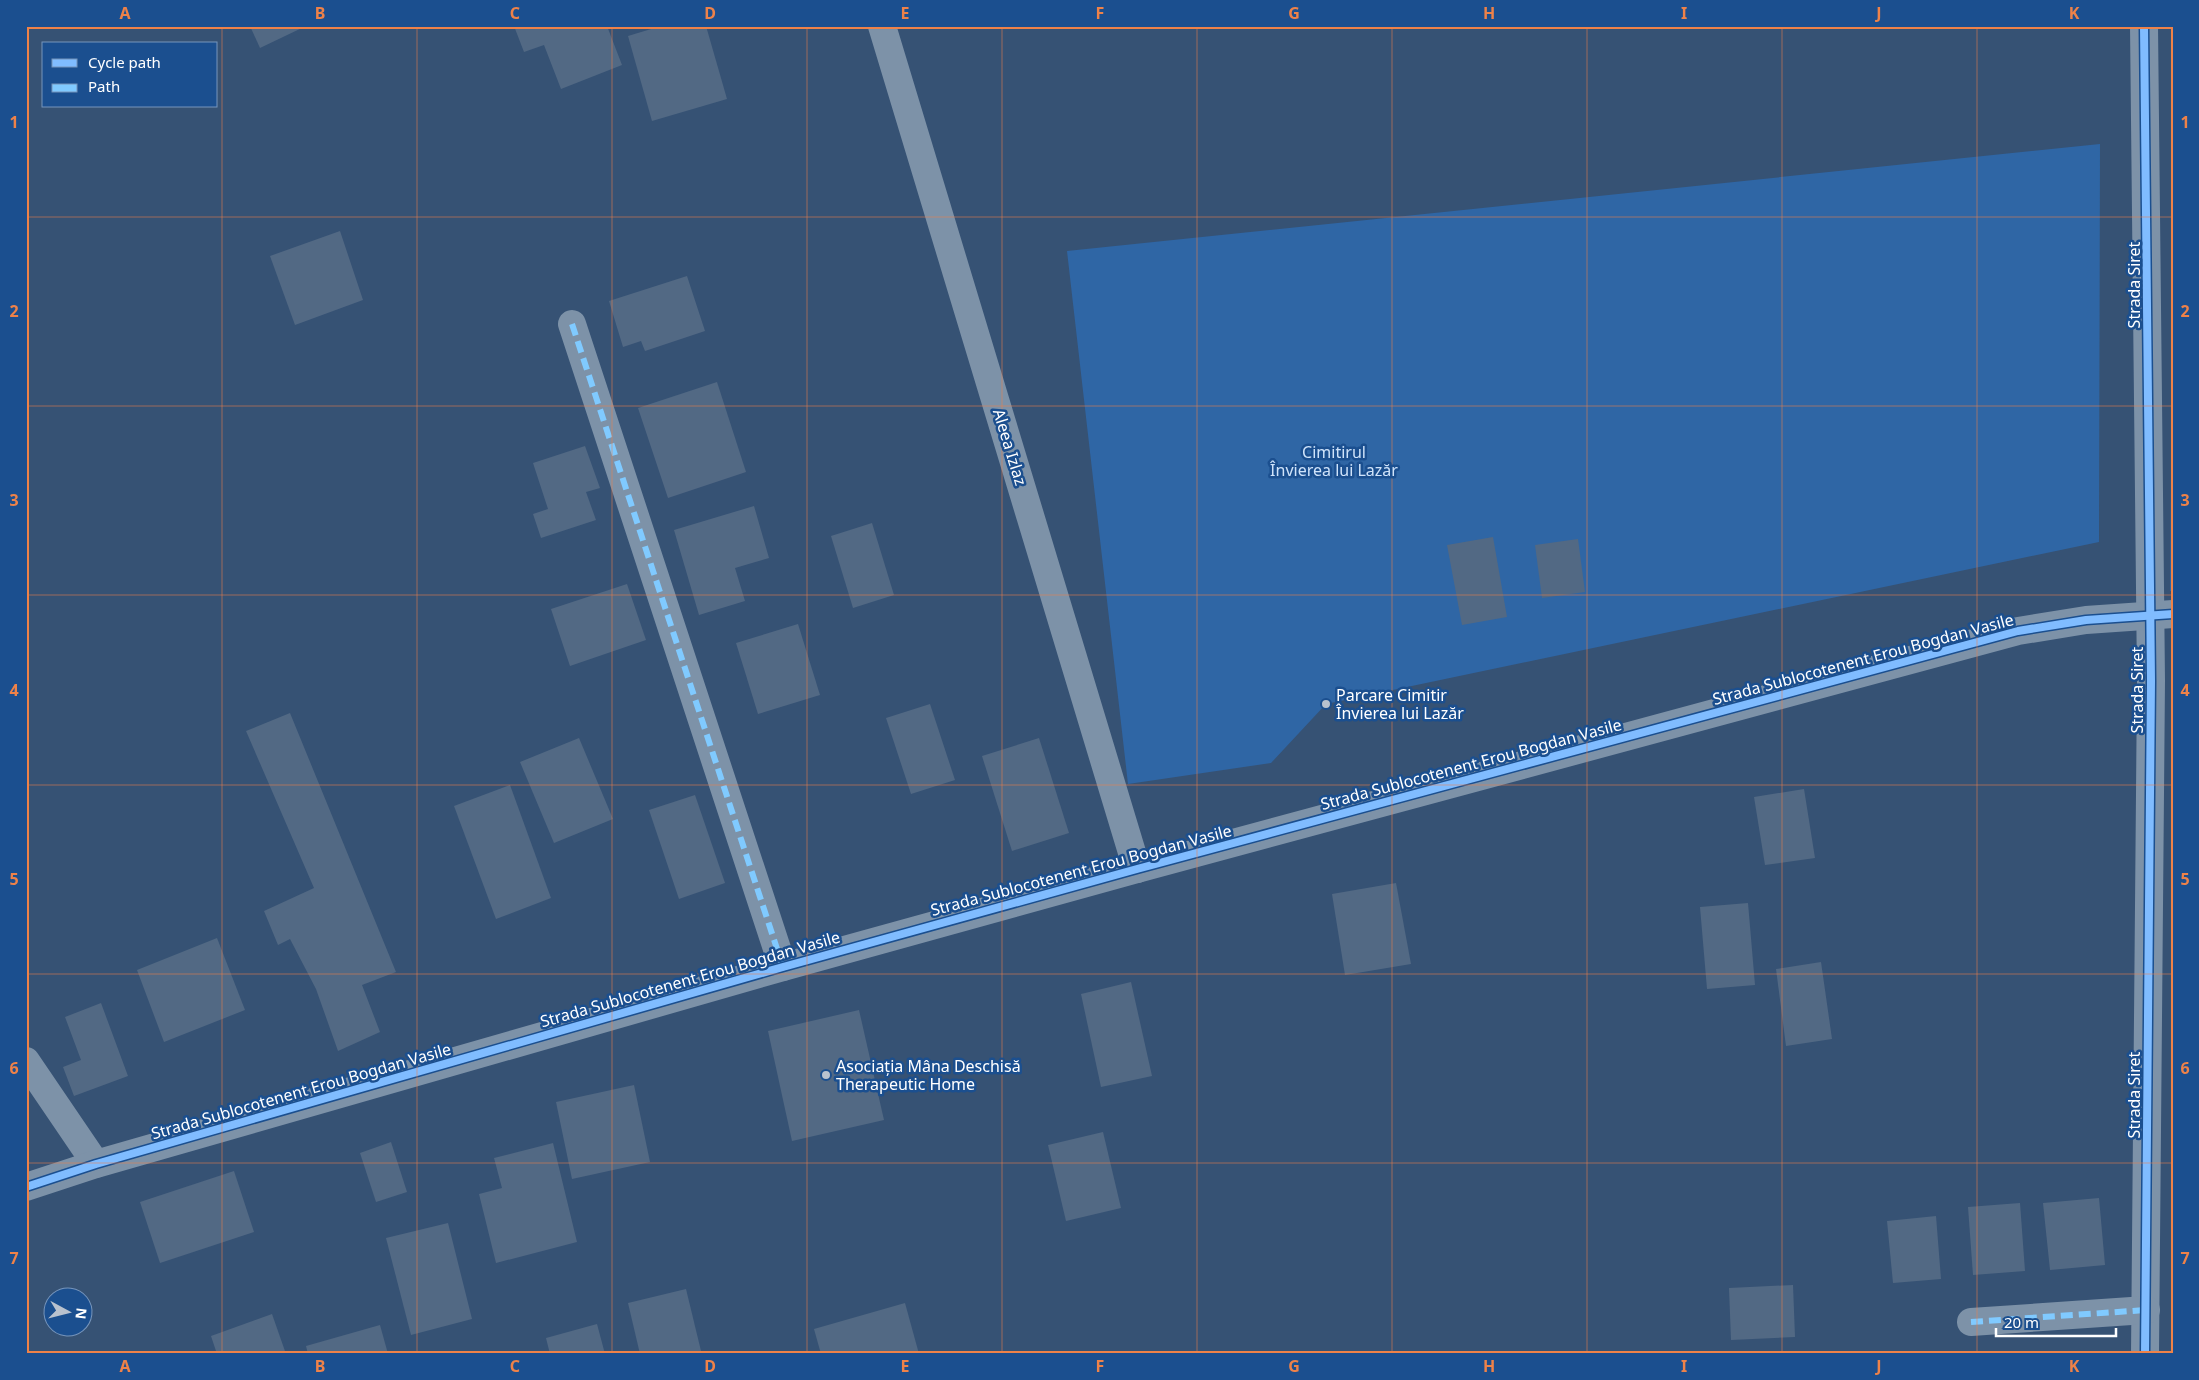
<svg xmlns="http://www.w3.org/2000/svg" width="2199" height="1380" viewBox="0 0 2199 1380" font-family="'Noto Sans',sans-serif">
<style>
.green{fill:#2f66a5}
.building{fill:#526984}
.lines{fill:none;stroke-linecap:round;stroke-linejoin:round}
.minor{stroke:#7d92a8;stroke-width:28}
.quiet{stroke:#80caff;stroke-width:6;stroke-dasharray:12 6;stroke-linecap:butt}
.cycleway-casing{stroke:#1b4f8f;stroke-width:11}
.cycleway{stroke:#80bcff;stroke-width:8}
.grid{fill:none;stroke:#ee8249;stroke-width:1;stroke-opacity:0.55}
.poi-dot{fill:#b9c2ce;stroke:#1b4f8f;stroke-width:2}
.labels{text-anchor:middle;dominant-baseline:central;stroke-width:5;stroke-linejoin:round;paint-order:stroke}
.street-label{font-size:16px;fill:#fff;stroke:#1b4f8f}
.park-label{font-size:16px;fill:#cfe3fa;stroke:#1b4f8f}
.poi-label{font-size:16px;fill:#fff;stroke:#1b4f8f;text-anchor:start}
.neatline{fill:none;stroke:#ee8249;stroke-width:2}
.grid-label{font-size:16px;text-anchor:middle;font-weight:bold;fill:#ee8249}
</style>
<rect width="100%" height="100%" fill="#365274"/>
<g class="green">
<polygon points="2100,144 2099,542 1326,704 1271,763 1128,784 1067,251"/>
<polygon points="2173,227 2173,591 2170,591"/>
</g>
<g class="building">
<polygon points="250,26 306,26 260,48"/>
<polygon points="514,26 607,26 622,65 561,89 544,45 524,52"/>
<polygon points="661,26 706,26 727,99 652,121 628,36"/>
<polygon points="340,231 363,300 295,325 270,256"/>
<polygon points="687,276 705,331 645,351 641,341 623,347 609,301"/>
<polygon points="717,382 746,472 668,498 638,408"/>
<polygon points="585,446 600,488 586,492 596,520 541,538 533,514 548,509 533,463"/>
<polygon points="754,506 769,558 735,568 745,601 699,615 674,530"/>
<polygon points="872,523 894,595 853,608 831,536"/>
<polygon points="1493,537 1507,617 1462,625 1447,545"/>
<polygon points="1578,539 1585,592 1542,598 1535,545"/>
<polygon points="627,584 646,640 570,666 551,609"/>
<polygon points="798,624 820,695 758,714 736,643"/>
<polygon points="930,704 955,780 911,794 886,718"/>
<polygon points="290,713 396,972 362,985 380,1032 338,1051 316,989 290,939 278,945 264,911 314,888 246,731"/>
<polygon points="579,738 613,819 554,843 520,762"/>
<polygon points="1039,738 1069,833 1012,851 982,756"/>
<polygon points="510,785 551,898 496,919 454,806"/>
<polygon points="1804,789 1815,858 1765,865 1754,797"/>
<polygon points="695,795 725,883 679,899 649,810"/>
<polygon points="1396,883 1411,964 1345,975 1332,894"/>
<polygon points="1748,903 1755,985 1707,989 1700,907"/>
<polygon points="217,938 245,1010 164,1042 137,970"/>
<polygon points="1821,962 1832,1039 1786,1046 1776,969"/>
<polygon points="1131,982 1152,1076 1101,1087 1081,994"/>
<polygon points="101,1003 128,1076 74,1096 63,1067 81,1060 65,1017"/>
<polygon points="859,1010 884,1120 792,1141 768,1031"/>
<polygon points="634,1085 650,1162 572,1179 556,1102"/>
<polygon points="1103,1132 1121,1208 1066,1221 1048,1145"/>
<polygon points="391,1142 407,1192 376,1202 360,1153"/>
<polygon points="553,1143 577,1242 496,1263 479,1194 502,1188 494,1158"/>
<polygon points="234,1171 254,1232 160,1263 140,1202"/>
<polygon points="2099,1198 2105,1265 2050,1270 2043,1203"/>
<polygon points="2020,1203 2025,1271 1973,1275 1968,1207"/>
<polygon points="1936,1216 1941,1279 1893,1283 1887,1221"/>
<polygon points="448,1223 472,1319 411,1335 386,1238"/>
<polygon points="1793,1285 1795,1337 1731,1340 1729,1288"/>
<polygon points="686,1289 701,1351 691,1354 640,1354 628,1303"/>
<polygon points="905,1303 919,1354 821,1354 814,1329"/>
<polygon points="272,1314 286,1354 217,1354 211,1336"/>
<polygon points="597,1324 605,1354 550,1354 546,1338"/>
<polygon points="380,1325 388,1354 308,1354 306,1346"/>
</g>
<g class="lines">
<g class="minor">
<polyline points="882,26 1137,869"/>
<polyline points="2144,26 2151,681 2145,1354"/>
<polyline points="572,324 783,967"/>
<polyline points="26,1061 96,1164"/>
<polyline points="26,1187 96,1164 783,967 1137,869 2018,631 2086,620 2173,614"/>
<polyline points="1971,1322 2146,1310"/>
</g>
<g class="quiet">
<polyline points="572,324 783,967"/>
<polyline points="1971,1322 2146,1310"/>
</g>
<defs>
<g id="cycleway">
<polyline points="2144,26 2151,681 2145,1354"/>
<polyline points="26,1187 96,1164 783,967 1137,869 2018,631 2086,620 2173,614"/>
</g>
</defs>
<use href="#cycleway" class="cycleway-casing"/>
<use href="#cycleway" class="cycleway"/>
</g>
<path class="grid" d="M222,26V1354M417,26V1354M612,26V1354M807,26V1354M1002,26V1354M1197,26V1354M1392,26V1354M1587,26V1354M1782,26V1354M1977,26V1354M26,217H2173M26,406H2173M26,595H2173M26,785H2173M26,974H2173M26,1163H2173"/>
<g class="poi-dot">
<circle cx="1326" cy="704" r="5"/>
<circle cx="826" cy="1075" r="5"/>
</g>
<g class="labels">
<g class="street-label">
<text transform="translate(2134 285) rotate(-90)">Strada Siret</text>
<text transform="translate(1010 447) rotate(73)">Aleea Izlaz</text>
<text transform="translate(1863 659) rotate(-15)">Strada Sublocotenent Erou Bogdan Vasile</text>
<text transform="translate(2137 690) rotate(-90)">Strada Siret</text>
<text transform="translate(1471 764) rotate(-15)">Strada Sublocotenent Erou Bogdan Vasile</text>
<text transform="translate(1081 870) rotate(-15)">Strada Sublocotenent Erou Bogdan Vasile</text>
<text transform="translate(690 979) rotate(-16)">Strada Sublocotenent Erou Bogdan Vasile</text>
<text transform="translate(301 1091) rotate(-16)">Strada Sublocotenent Erou Bogdan Vasile</text>
<text transform="translate(2134 1095) rotate(-90)">Strada Siret</text>
</g>
<g class="park-label">
<text x="1334" y="452">Cimitirul<tspan x="1334" dy="18">Învierea lui Lazăr</tspan></text>
</g>
<g class="poi-label">
<text x="1336" y="695">Parcare Cimitir<tspan x="1336" dy="18">Învierea lui Lazăr</tspan></text>
<text x="836" y="1066">Asociația Mâna Deschisă<tspan x="836" dy="18">Therapeutic Home</tspan></text>
</g>
</g>
<rect width="2199" height="1380" fill="none" stroke="#1b4f8f" stroke-width="55"/>
<rect x="42" y="42" width="175" height="65" fill="#1b4f8f" stroke="#7695bc"/>
<rect x="52" y="59" width="25" height="8" fill="#80bcff" stroke="#7695bc"/>
<text x="88" y="68" font-size="15" fill="#ffffff">Cycle path</text>
<rect x="52" y="84" width="25" height="8" fill="#80caff" stroke="#7695bc"/>
<text x="88" y="92" font-size="15" fill="#ffffff">Path</text>
<g transform="translate(68 1312) rotate(97)"><circle r="24" fill="#1b4f8f" stroke="#7695bc"/>
<path d="M0-4L9 19L0 12L-9 19Z" fill="#b9c2ce"/>
<text y="-8" font-size="14" font-weight="bold" text-anchor="middle" fill="#ffffff">N</text>
</g>
<path d="M1996 1328v8h120v-8" fill="none" stroke="#ffffff" stroke-width="2.5"/>
<text x="2004" y="1328" font-size="15" fill="#ffffff" stroke="#1b4f8f" stroke-width="4" paint-order="stroke">20 m</text>
<rect x="28" y="28" width="2144" height="1324" class="neatline"/>
<g class="grid-label">
<text x="125" y="19">A</text>
<text x="320" y="19">B</text>
<text x="515" y="19">C</text>
<text x="710" y="19">D</text>
<text x="905" y="19">E</text>
<text x="1100" y="19">F</text>
<text x="1294" y="19">G</text>
<text x="1489" y="19">H</text>
<text x="1684" y="19">I</text>
<text x="1879" y="19">J</text>
<text x="2074" y="19">K</text>
<text x="14" y="128">1</text>
<text x="2185" y="128">1</text>
<text x="14" y="317">2</text>
<text x="2185" y="317">2</text>
<text x="14" y="506">3</text>
<text x="2185" y="506">3</text>
<text x="14" y="696">4</text>
<text x="2185" y="696">4</text>
<text x="14" y="885">5</text>
<text x="2185" y="885">5</text>
<text x="14" y="1074">6</text>
<text x="2185" y="1074">6</text>
<text x="14" y="1264">7</text>
<text x="2185" y="1264">7</text>
<text x="125" y="1372">A</text>
<text x="320" y="1372">B</text>
<text x="515" y="1372">C</text>
<text x="710" y="1372">D</text>
<text x="905" y="1372">E</text>
<text x="1100" y="1372">F</text>
<text x="1294" y="1372">G</text>
<text x="1489" y="1372">H</text>
<text x="1684" y="1372">I</text>
<text x="1879" y="1372">J</text>
<text x="2074" y="1372">K</text>
</g>
</svg>
